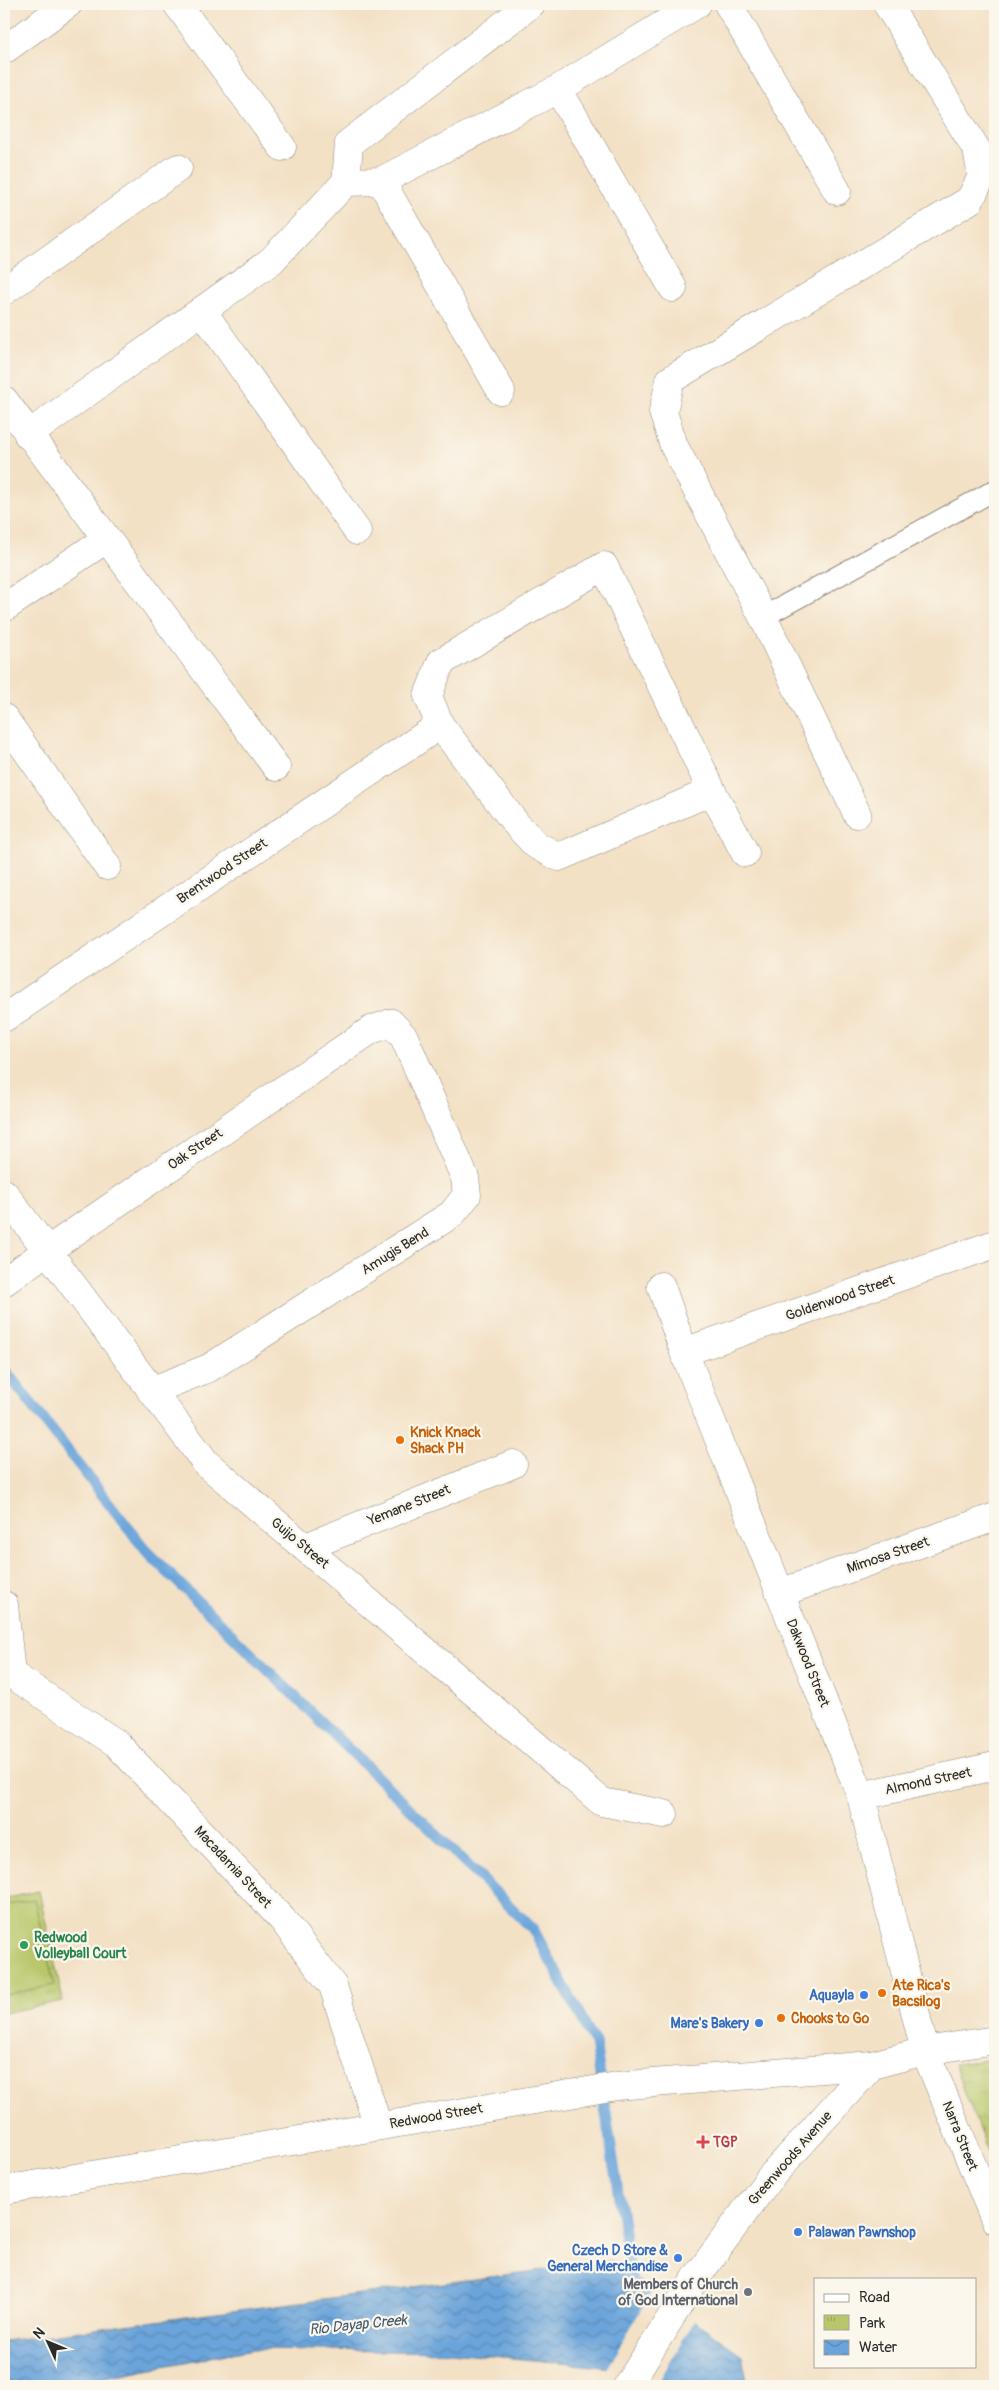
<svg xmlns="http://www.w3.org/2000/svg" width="999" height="2390" viewBox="0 0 999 2390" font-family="Pangolin,sans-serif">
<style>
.park{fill:url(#park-tufts);stroke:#72794a}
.pitch{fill:#b9c76a;stroke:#72794a}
.water{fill:url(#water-waves);stroke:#4b6882}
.pier{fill:#f3e1c6}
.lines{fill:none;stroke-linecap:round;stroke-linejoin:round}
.stream{stroke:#6ba4da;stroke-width:11}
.service-casing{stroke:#8f8678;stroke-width:22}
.minor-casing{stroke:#8f8678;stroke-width:29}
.tertiary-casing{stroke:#8f8678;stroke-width:29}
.service{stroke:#fff;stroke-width:20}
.minor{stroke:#fff;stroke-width:28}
.tertiary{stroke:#fff;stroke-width:28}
.food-dot{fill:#e8710a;stroke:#fbf7ec;stroke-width:2}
.leisure-dot{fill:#2e9e5b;stroke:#fbf7ec;stroke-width:2}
.shop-dot{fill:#3f7fe0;stroke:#fbf7ec;stroke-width:2}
.health-dot{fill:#e0444e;stroke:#fbf7ec;stroke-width:2}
.worship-dot{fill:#6b7280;stroke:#fbf7ec;stroke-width:2}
.labels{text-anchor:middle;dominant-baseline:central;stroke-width:4.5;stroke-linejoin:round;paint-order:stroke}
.street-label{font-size:14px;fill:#2b2b2b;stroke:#fbf7ec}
.food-label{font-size:14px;font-weight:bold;fill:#c56008;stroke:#fbf7ec;text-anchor:start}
.leisure-label{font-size:14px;font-weight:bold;fill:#27864d;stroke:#fbf7ec;text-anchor:start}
.shop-label{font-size:14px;font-weight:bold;fill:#366cbe;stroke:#fbf7ec;text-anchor:end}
.health-label{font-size:14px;font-weight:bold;fill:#be3a42;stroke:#fbf7ec;text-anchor:start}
.worship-label{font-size:14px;font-weight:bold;fill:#5b616d;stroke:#fbf7ec;text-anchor:end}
.water-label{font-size:15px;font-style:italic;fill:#455b71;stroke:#fbf7ec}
</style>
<defs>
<pattern id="park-tufts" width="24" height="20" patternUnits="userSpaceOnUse" patternTransform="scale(1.25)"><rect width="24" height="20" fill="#b9c76a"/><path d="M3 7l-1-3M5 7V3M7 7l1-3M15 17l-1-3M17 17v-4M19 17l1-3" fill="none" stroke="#9fab5c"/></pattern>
<pattern id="water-waves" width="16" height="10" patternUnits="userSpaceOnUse" patternTransform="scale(1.25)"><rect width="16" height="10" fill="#6ba4da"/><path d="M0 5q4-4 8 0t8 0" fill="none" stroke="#5886b1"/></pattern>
</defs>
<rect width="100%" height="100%" fill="#fbf7ec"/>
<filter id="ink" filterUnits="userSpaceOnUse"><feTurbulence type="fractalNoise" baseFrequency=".02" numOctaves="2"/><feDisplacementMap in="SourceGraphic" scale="10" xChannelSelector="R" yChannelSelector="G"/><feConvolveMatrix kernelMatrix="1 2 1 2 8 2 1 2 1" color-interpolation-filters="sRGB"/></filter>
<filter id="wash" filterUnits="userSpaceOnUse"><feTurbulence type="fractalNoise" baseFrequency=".0096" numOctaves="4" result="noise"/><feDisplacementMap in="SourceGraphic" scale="20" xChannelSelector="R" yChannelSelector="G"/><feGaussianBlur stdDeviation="1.12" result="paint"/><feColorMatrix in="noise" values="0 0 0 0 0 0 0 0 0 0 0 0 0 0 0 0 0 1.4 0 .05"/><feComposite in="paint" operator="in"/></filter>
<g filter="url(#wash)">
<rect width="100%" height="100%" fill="#f3e1c6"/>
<g class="park">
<polygon points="39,1891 63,2001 4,2013 4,1899"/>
<polygon points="995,2059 995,2171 954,2064"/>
</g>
<polygon class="pitch" points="34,1899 54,1985 4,1995 4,1906"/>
<polygon class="water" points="611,2261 742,2355 748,2386 642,2386 623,2369 451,2352 253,2349 58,2386 4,2386 4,2341"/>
<polygon class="pier" points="653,2289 696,2318 656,2386 638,2386 622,2371 606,2370"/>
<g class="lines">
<polyline class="stream" points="4,1369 148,1553 533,1929 595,2043 633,2289"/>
</g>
</g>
<g filter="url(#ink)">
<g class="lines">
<defs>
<polyline id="service" points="763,617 995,490"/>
<g id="minor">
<polyline points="177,4 282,147"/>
<polyline points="728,4 837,191"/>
<polyline points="4,50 68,4"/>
<polyline points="558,89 673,288"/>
<polyline points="381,181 501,391"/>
<polyline points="346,182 381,181 558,89 697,4"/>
<polyline points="4,291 178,168"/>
<polyline points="203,312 357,531"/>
<polyline points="4,400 276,767"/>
<polyline points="28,435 271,261 346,182 349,143 531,4"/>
<polyline points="4,608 106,539"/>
<polyline points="4,718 107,866"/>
<polyline points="712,791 559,857 536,845 517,825 440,725 428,696 441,662 604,566 712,791 745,853"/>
<polyline points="857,814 763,617 674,446 663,412 670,380 970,200 982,176 977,150 887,4"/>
<polyline points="4,1018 440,725"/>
<polyline points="4,1193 206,1463 602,1802 664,1814"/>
<polyline points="4,1282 48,1250 371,1030 391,1023 404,1037 465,1178 467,1195 452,1214 209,1368 151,1391"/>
<polyline points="661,1286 684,1352 861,1796 925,2051 995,2220"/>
<polyline points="684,1352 995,1244"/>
<polyline points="306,1547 513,1464"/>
<polyline points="780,1593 995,1517"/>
<polyline points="4,1605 11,1674"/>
<polyline points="4,1673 11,1674 116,1743 282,1919 333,1986 378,2126"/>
<polyline points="861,1796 995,1766"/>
<polyline points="4,2190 617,2086 872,2065"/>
</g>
<polyline id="tertiary" points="627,2386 698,2275 768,2180 872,2065 925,2051 995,2040"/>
</defs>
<use href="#service" class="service-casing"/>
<use href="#minor" class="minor-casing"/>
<use href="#tertiary" class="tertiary-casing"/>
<use href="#service" class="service"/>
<use href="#minor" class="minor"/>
<use href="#tertiary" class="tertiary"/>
</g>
</g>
<g class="food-dot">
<circle cx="400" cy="1440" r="5"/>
<circle cx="882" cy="1993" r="5"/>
<circle cx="781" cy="2018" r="5"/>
</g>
<circle class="leisure-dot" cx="24" cy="1945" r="5"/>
<g class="shop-dot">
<circle cx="864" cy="1995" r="5"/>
<circle cx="759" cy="2023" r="5"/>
<circle cx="798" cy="2232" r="5"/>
<circle cx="678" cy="2258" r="5"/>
</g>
<path class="health-dot" d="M700.5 2134.5h5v5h5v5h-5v5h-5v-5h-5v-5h5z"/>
<circle class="worship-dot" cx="748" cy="2292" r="5"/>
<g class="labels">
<g class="street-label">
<text transform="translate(222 871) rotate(-34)">Brentwood Street</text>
<text transform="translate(195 1149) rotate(-34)">Oak Street</text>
<text transform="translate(395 1251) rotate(-32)">Amugis Bend</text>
<text transform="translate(840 1298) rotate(-19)">Goldenwood Street</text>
<text transform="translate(409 1505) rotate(-22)">Yemane Street</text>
<text transform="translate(300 1543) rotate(40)">Guijo Street</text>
<text transform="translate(888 1555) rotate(-19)">Mimosa Street</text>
<text transform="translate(808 1663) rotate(68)">Dakwood Street</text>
<text transform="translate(928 1781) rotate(-12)">Almond Street</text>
<text transform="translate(233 1867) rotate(47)">Macadamia Street</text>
<text transform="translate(436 2116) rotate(-10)">Redwood Street</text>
<text transform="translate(960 2136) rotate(68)">Narra Street</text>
<text transform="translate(790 2158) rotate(-49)">Greenwoods Avenue</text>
</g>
<g class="food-label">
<text x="410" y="1432">Knick Knack<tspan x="410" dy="16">Shack PH</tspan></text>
<text x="892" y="1985">Ate Rica's<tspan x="892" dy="16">Bacsilog</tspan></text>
<text x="791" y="2018">Chooks to Go</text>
</g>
<g class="leisure-label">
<text x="34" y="1937">Redwood<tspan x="34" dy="16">Volleyball Court</tspan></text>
</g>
<g class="shop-label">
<text x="854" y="1995">Aquayla</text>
<text x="749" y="2023">Mare's Bakery</text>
<text x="808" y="2232" text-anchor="start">Palawan Pawnshop</text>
<text x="668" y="2250">Czech D Store &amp;<tspan x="668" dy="16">General Merchandise</tspan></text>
</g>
<g class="health-label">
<text x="713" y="2142">TGP</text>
</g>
<g class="worship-label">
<text x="738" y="2284">Members of Church<tspan x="738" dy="16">of God International</tspan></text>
</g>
<g class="water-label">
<text transform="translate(358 2325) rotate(-6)">Rio Dayap Creek</text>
</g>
</g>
<rect width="999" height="2390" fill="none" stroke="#fbf7ec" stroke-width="20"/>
<rect x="814" y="2278" width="162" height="90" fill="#fbf7ec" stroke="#a8a59f"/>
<rect x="824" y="2294" width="25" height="8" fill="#ffffff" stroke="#a8a59f"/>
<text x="859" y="2302" font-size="15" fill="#2b2b2b">Road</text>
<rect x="824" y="2315" width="25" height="15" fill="url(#park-tufts)" stroke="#a8a59f"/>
<text x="859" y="2328" font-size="15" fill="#2b2b2b">Park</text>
<rect x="824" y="2340" width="25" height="15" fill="url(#water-waves)" stroke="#a8a59f"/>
<text x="859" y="2352" font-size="15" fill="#2b2b2b">Water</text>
<g transform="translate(48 2342) rotate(314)" stroke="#fbf7ec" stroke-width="4" paint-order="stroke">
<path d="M0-4L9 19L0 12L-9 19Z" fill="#2b2b2b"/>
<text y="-8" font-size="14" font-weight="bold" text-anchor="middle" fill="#2b2b2b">N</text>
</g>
</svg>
